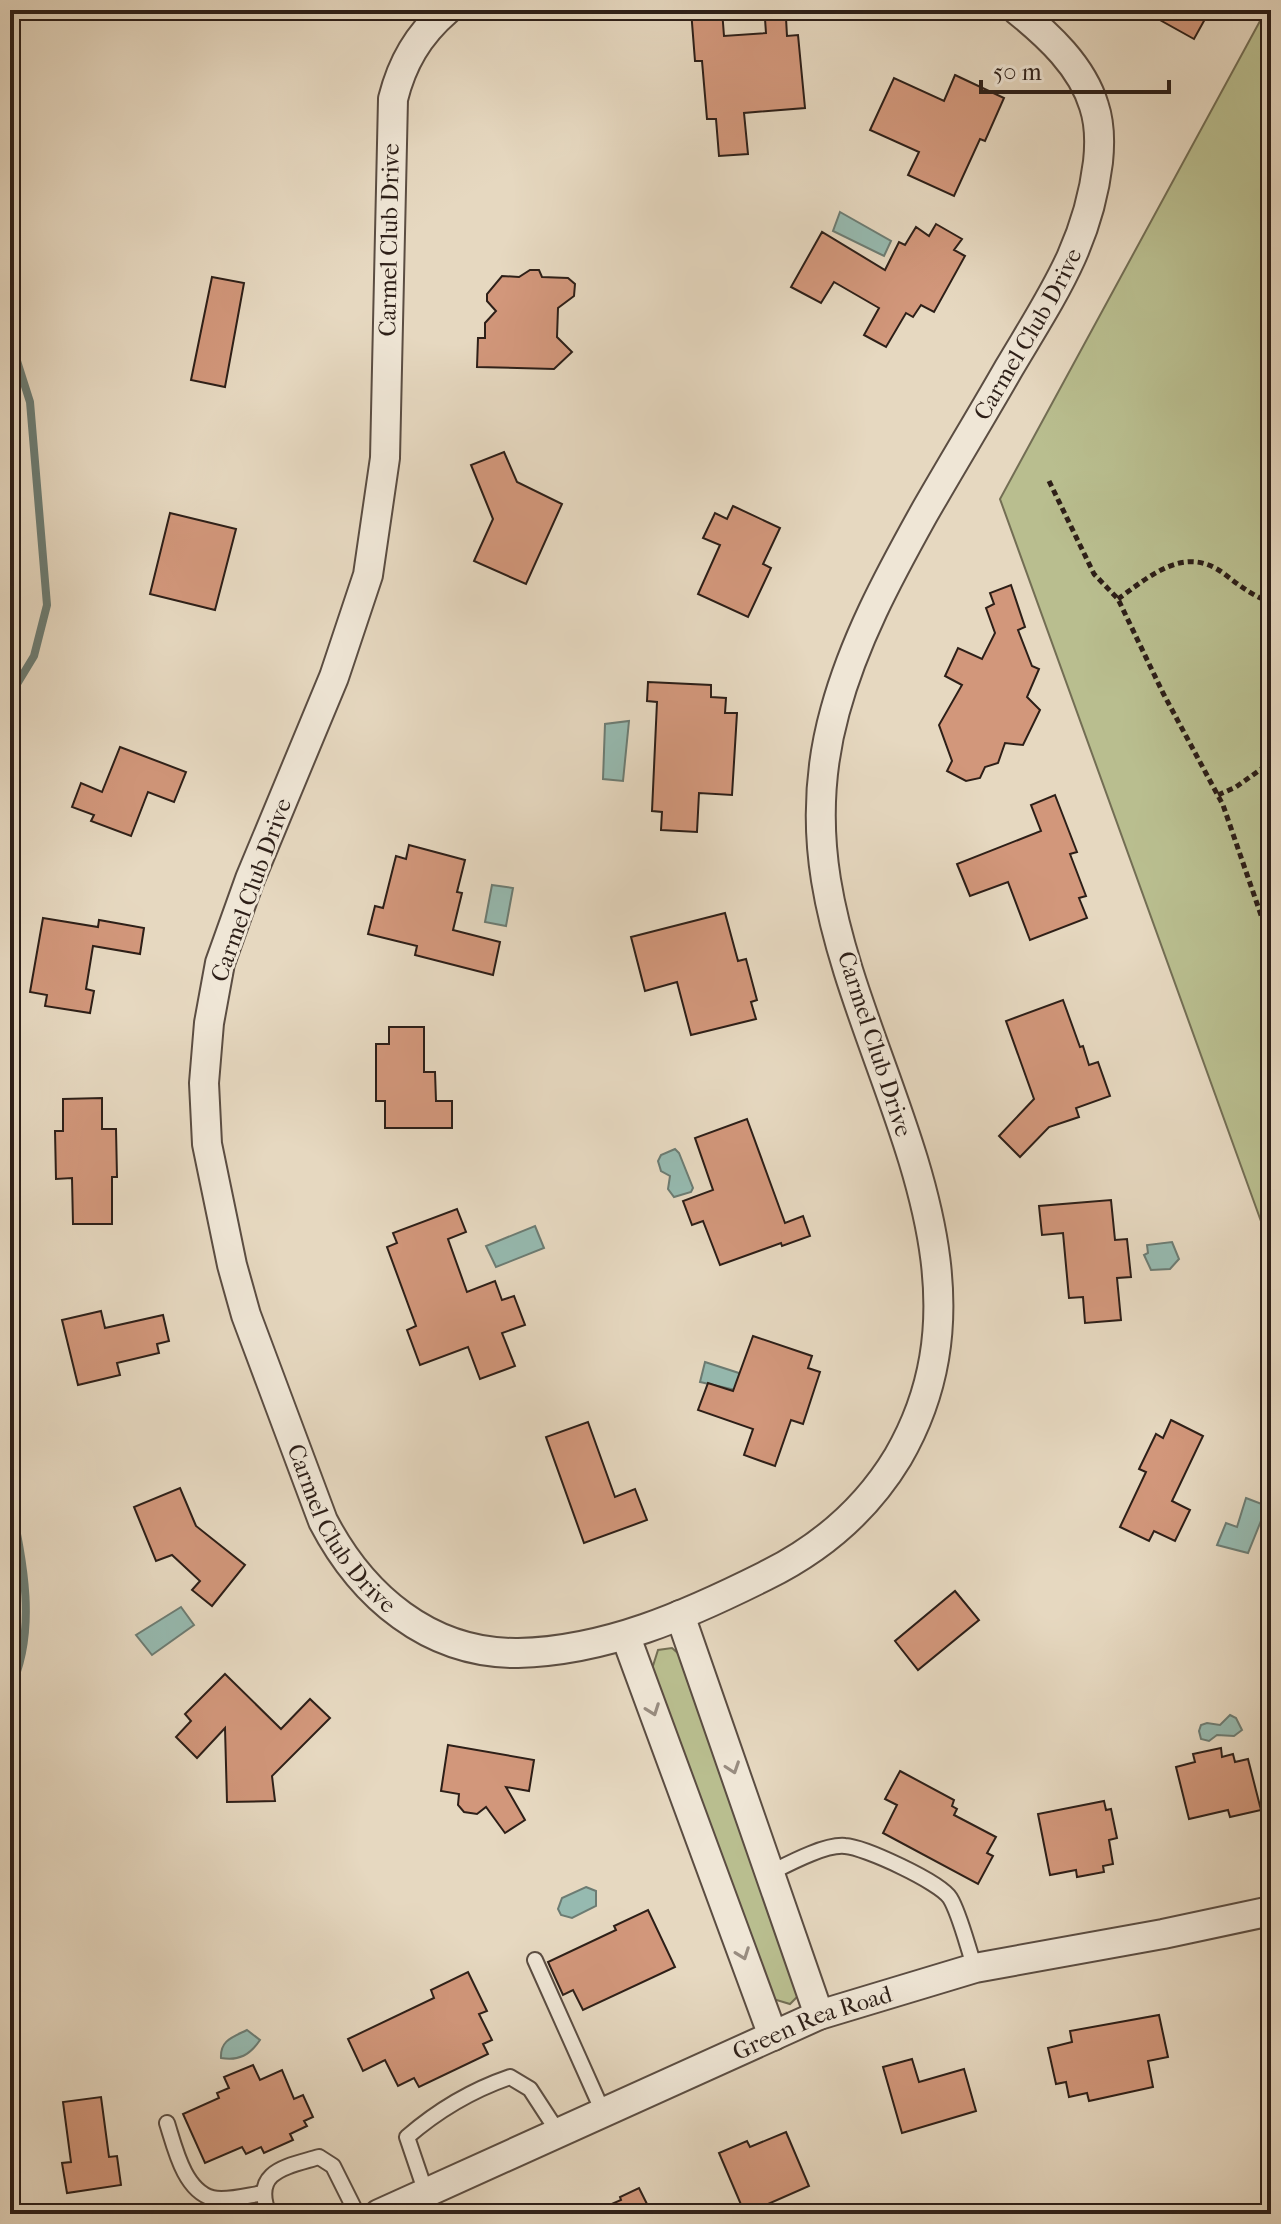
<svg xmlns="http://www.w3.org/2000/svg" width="1281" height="2224" viewBox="0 0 1281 2224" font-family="'IM FELL French Canon',serif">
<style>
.green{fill:#b9be8f;stroke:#736e54;stroke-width:2}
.water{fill:#96bab0;stroke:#6c7c73;stroke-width:2}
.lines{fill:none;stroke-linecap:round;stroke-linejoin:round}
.stream{stroke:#6c7c73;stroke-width:8}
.building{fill:#d2977b;stroke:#2d1f18;stroke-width:2}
.service-casing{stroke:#5b4d42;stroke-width:18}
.minor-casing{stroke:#5b4d42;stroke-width:32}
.path{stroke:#2d1f18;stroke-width:5;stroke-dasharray:6 4;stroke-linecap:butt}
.service{stroke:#efe6d6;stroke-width:14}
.minor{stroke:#efe6d6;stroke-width:28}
.oneway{stroke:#988c80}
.labels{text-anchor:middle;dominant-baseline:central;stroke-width:6;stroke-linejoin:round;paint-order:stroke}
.street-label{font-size:24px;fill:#2d1f18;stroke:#efe6d6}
</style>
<rect width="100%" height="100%" fill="#e6d8c0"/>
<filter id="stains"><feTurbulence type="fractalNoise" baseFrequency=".0025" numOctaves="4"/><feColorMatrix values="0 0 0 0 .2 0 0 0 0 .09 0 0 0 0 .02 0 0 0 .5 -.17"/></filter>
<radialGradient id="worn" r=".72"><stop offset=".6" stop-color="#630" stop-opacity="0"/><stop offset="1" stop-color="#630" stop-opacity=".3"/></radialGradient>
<g class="green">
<polygon points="1266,10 1271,10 1271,1249 1000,499"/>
<polygon points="672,1648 688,1662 798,1996 790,2004 773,1999 652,1669 658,1650"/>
</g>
<g class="water">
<polygon points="840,212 891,241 884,256 833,231"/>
<polygon points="629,721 623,781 603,779 605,724"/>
<polygon points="492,885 513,888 506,926 485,922"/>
<polygon points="675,1149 679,1153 693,1188 691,1192 674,1197 668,1189 670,1176 661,1171 658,1161 661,1155"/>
<polygon points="535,1226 544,1248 496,1267 486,1246"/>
<polygon points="1172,1242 1179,1259 1170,1269 1151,1270 1144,1255 1148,1253 1147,1245"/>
<polygon points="705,1362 745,1375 740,1391 700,1382"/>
<polygon points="1246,1498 1267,1506 1248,1553 1217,1545 1226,1523 1237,1527"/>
<polygon points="181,1607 194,1625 152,1655 136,1635"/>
<polygon points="1230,1715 1236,1718 1242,1730 1234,1736 1217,1735 1209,1741 1201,1739 1199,1731 1201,1725 1207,1723 1220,1725"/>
<polygon points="586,1887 596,1891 596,1906 572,1918 561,1915 558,1909 562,1898"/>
<path d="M247,2030L260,2040C250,2055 239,2061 221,2058C220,2040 233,2037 247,2030Z"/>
</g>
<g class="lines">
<g class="stream">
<polyline points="10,339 30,402 47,605 34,656 14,689 10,704"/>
<path d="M10,1500C23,1561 38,1631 10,1689"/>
</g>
</g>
<g class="building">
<polygon points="691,10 722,10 724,36 766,33 765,19 786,18 787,36 798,35 805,108 744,113 748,154 719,156 716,119 707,119 702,61 695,61"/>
<polygon points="1142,10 1210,10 1194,39"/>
<polygon points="955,75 1004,98 985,141 980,139 954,196 908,175 919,152 870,130 894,78 944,101"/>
<polygon points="936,224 962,239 954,250 965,256 934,312 921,305 913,317 906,313 886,347 864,335 879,308 834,282 821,303 791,287 822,232 885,270 899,242 905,245 916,227 929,236"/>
<polygon points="530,270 539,270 542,277 568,278 575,284 574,296 558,308 557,337 572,352 554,369 477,367 478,338 485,338 485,323 496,311 487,301 487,294 502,276 519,277"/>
<polygon points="212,277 244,283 225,387 191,380"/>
<polygon points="504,452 517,482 562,504 526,584 474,561 493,519 471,465"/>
<polygon points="733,506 780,528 763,564 771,568 748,617 698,594 720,545 703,538 715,513 727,519"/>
<polygon points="170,513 236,529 215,610 150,594"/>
<polygon points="1011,585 1025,627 1018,630 1032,666 1039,669 1027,697 1040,710 1023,745 1005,743 998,763 985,767 980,778 966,781 947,771 952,761 939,725 962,685 945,676 958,648 982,659 995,633 986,608 994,604 990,593"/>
<polygon points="648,682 711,685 711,697 726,698 725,713 737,713 732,795 699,793 697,832 661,830 662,812 652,811 657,702 647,701"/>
<polygon points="120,747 186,772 174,802 148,792 131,836 91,821 94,815 72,807 81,783 102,792"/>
<polygon points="1055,795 1077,852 1070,854 1086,896 1079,898 1087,918 1030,940 1008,882 970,896 957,864 1041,831 1031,805"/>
<polygon points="409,845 465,860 457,892 462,893 453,930 500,942 493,975 415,955 417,946 368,934 375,906 383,908 396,856 406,859"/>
<polygon points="725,913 738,961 746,959 757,1000 751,1002 756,1019 691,1035 677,982 645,991 631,937"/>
<polygon points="43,918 98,927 99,920 144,928 140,954 93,946 86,989 94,991 90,1013 45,1006 47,995 30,992"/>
<polygon points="1063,1000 1080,1047 1083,1046 1089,1065 1098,1062 1110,1096 1076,1108 1079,1117 1049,1127 1020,1157 999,1136 1034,1099 1006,1021"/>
<polygon points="389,1027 424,1027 424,1072 435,1072 436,1101 452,1101 452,1128 385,1128 385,1101 376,1101 376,1044 389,1044"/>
<polygon points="102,1098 102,1129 116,1129 117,1177 112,1177 112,1224 73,1224 72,1178 56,1179 55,1131 63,1131 63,1099"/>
<polygon points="747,1119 785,1223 803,1216 810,1236 782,1246 781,1243 720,1265 703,1221 692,1225 683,1201 713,1190 695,1138"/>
<polygon points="1111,1200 1115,1240 1127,1239 1131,1277 1117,1278 1121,1320 1085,1323 1083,1297 1069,1298 1063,1233 1042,1235 1039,1206"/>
<polygon points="457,1209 466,1232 448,1239 467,1292 495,1281 502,1300 514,1296 525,1325 502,1333 515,1366 480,1379 468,1347 420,1365 407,1330 416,1326 387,1247 397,1243 393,1233"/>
<polygon points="101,1311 105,1328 163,1315 169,1341 157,1344 159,1353 117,1363 120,1375 78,1385 62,1320"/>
<polygon points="753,1336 812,1356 808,1368 820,1372 803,1424 791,1420 775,1466 744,1455 753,1429 698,1410 708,1383 733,1391"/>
<polygon points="1171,1420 1203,1436 1172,1501 1190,1510 1175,1541 1154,1531 1149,1541 1120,1527 1146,1472 1139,1469 1156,1434 1163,1438"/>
<polygon points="588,1422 615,1497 635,1489 647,1520 584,1543 546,1437"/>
<polygon points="180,1488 196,1526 245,1565 212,1606 192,1590 200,1581 172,1555 156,1561 134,1507"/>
<polygon points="955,1591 979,1620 918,1670 895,1641"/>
<polygon points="225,1674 281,1729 310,1699 330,1718 272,1776 275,1801 227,1802 225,1728 197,1758 176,1737 191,1721 185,1714"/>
<polygon points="448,1745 534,1760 529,1791 506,1787 525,1820 505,1833 486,1807 477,1814 464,1812 458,1805 459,1794 441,1791"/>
<polygon points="1221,1748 1222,1757 1233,1754 1235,1762 1248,1759 1261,1810 1230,1817 1228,1810 1189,1819 1176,1767 1195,1762 1193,1754"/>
<polygon points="900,1771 954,1800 952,1806 957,1809 954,1815 996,1837 987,1853 993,1856 978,1884 883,1833 897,1805 885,1799"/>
<polygon points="1104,1801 1106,1810 1111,1809 1117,1838 1109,1840 1113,1864 1103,1866 1104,1872 1077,1877 1076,1870 1050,1875 1038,1814"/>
<polygon points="648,1910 675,1967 583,2010 573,1990 563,1995 548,1962 616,1930 614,1926"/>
<polygon points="468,1972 487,2011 479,2014 492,2040 483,2044 488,2054 419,2087 414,2078 398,2086 385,2060 363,2071 348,2039 434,1998 431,1990"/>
<polygon points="1159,2015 1168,2057 1148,2061 1153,2087 1089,2101 1087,2093 1069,2097 1066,2082 1056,2084 1048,2048 1072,2042 1070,2031"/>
<polygon points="912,2059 919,2082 964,2069 976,2111 902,2133 883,2067"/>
<polygon points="253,2065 260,2080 282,2070 294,2099 303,2095 313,2117 304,2121 307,2126 290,2134 293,2140 264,2153 261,2147 246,2154 242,2147 205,2163 183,2114 219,2098 217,2093 229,2088 224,2077"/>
<polygon points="101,2097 109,2157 117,2156 121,2185 67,2193 62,2163 71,2162 63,2102"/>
<polygon points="786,2132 809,2186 745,2214 719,2153 747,2141 750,2147"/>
<polygon points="639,2188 652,2214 589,2214 621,2200 620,2197"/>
</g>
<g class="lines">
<defs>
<g id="service">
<path d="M770,1873C788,1864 825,1844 845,1846C864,1847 940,1882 950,1898C960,1914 968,1949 975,1968"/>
<polyline points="535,1960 603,2112"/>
<path d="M167,2123C175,2148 184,2190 212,2198C226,2202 249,2195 264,2193"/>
<path d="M426,2193L407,2137C437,2111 472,2090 510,2077L530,2089L558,2132"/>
<path d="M269,2214C251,2171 286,2167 319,2157L333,2166L357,2214"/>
</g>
<g id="minor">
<path id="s1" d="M447,10C418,35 402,63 393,99L385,458L368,575L334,677L250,879L220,963L209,1023L204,1083L207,1144L232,1265L246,1315L323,1521C362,1596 429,1654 518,1653C606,1651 687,1615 765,1576C820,1549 866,1510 898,1457C1010,1264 857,1072 826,880C817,824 820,765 835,711C854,641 888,578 923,515C951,466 981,417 1009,368C1051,297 1088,245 1098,162C1100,143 1100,124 1094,106C1082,66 1048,35 1017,10"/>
<polyline points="680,1615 819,2015"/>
<polyline points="626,1637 773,2036"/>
<path id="s2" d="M379,2214L819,2015L975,1968L1163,1934L1271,1911"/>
</g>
</defs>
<use href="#service" class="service-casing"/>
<use href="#minor" class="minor-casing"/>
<g class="path">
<polyline points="1049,481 1094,574 1118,599 1163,693 1223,805 1271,944"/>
<path d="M1118,599C1151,575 1185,545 1223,573C1239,585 1252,596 1271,602"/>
<polyline points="1218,795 1236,787 1271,762"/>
</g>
<use href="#service" class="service"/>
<use href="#minor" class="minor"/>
</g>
<defs><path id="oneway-chevron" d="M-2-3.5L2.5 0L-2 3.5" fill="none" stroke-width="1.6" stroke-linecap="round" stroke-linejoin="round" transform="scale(2)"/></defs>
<g class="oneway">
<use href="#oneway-chevron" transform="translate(653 1710) rotate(70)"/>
<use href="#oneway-chevron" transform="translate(733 1768) rotate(71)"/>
<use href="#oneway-chevron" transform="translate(743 1954) rotate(70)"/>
</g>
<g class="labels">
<g class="street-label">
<text transform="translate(389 240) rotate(-89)">Carmel Club Drive</text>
<text stroke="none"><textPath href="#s1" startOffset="3462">Carmel Club Drive</textPath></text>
<text transform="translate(251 890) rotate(-70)">Carmel Club Drive</text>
<text transform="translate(875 1044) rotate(72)">Carmel Club Drive</text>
<text stroke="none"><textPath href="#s1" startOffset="1592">Carmel Club Drive</textPath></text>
<text stroke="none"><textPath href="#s2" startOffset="474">Green Rea Road</textPath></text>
</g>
</g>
<rect width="1281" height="2224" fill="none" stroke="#e6d8c0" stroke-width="40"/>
<rect x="12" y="12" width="1257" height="2200" fill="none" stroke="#2d1f18" stroke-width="4"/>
<rect x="20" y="20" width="1241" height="2184" fill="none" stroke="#2d1f18" stroke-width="2"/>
<path d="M981 80v12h188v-12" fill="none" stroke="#2d1f18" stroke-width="4"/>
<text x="993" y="80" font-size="24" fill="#2d1f18" stroke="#efe6d6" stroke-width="6" paint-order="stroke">50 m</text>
<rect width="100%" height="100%" filter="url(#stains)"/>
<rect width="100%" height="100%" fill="url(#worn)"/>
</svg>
